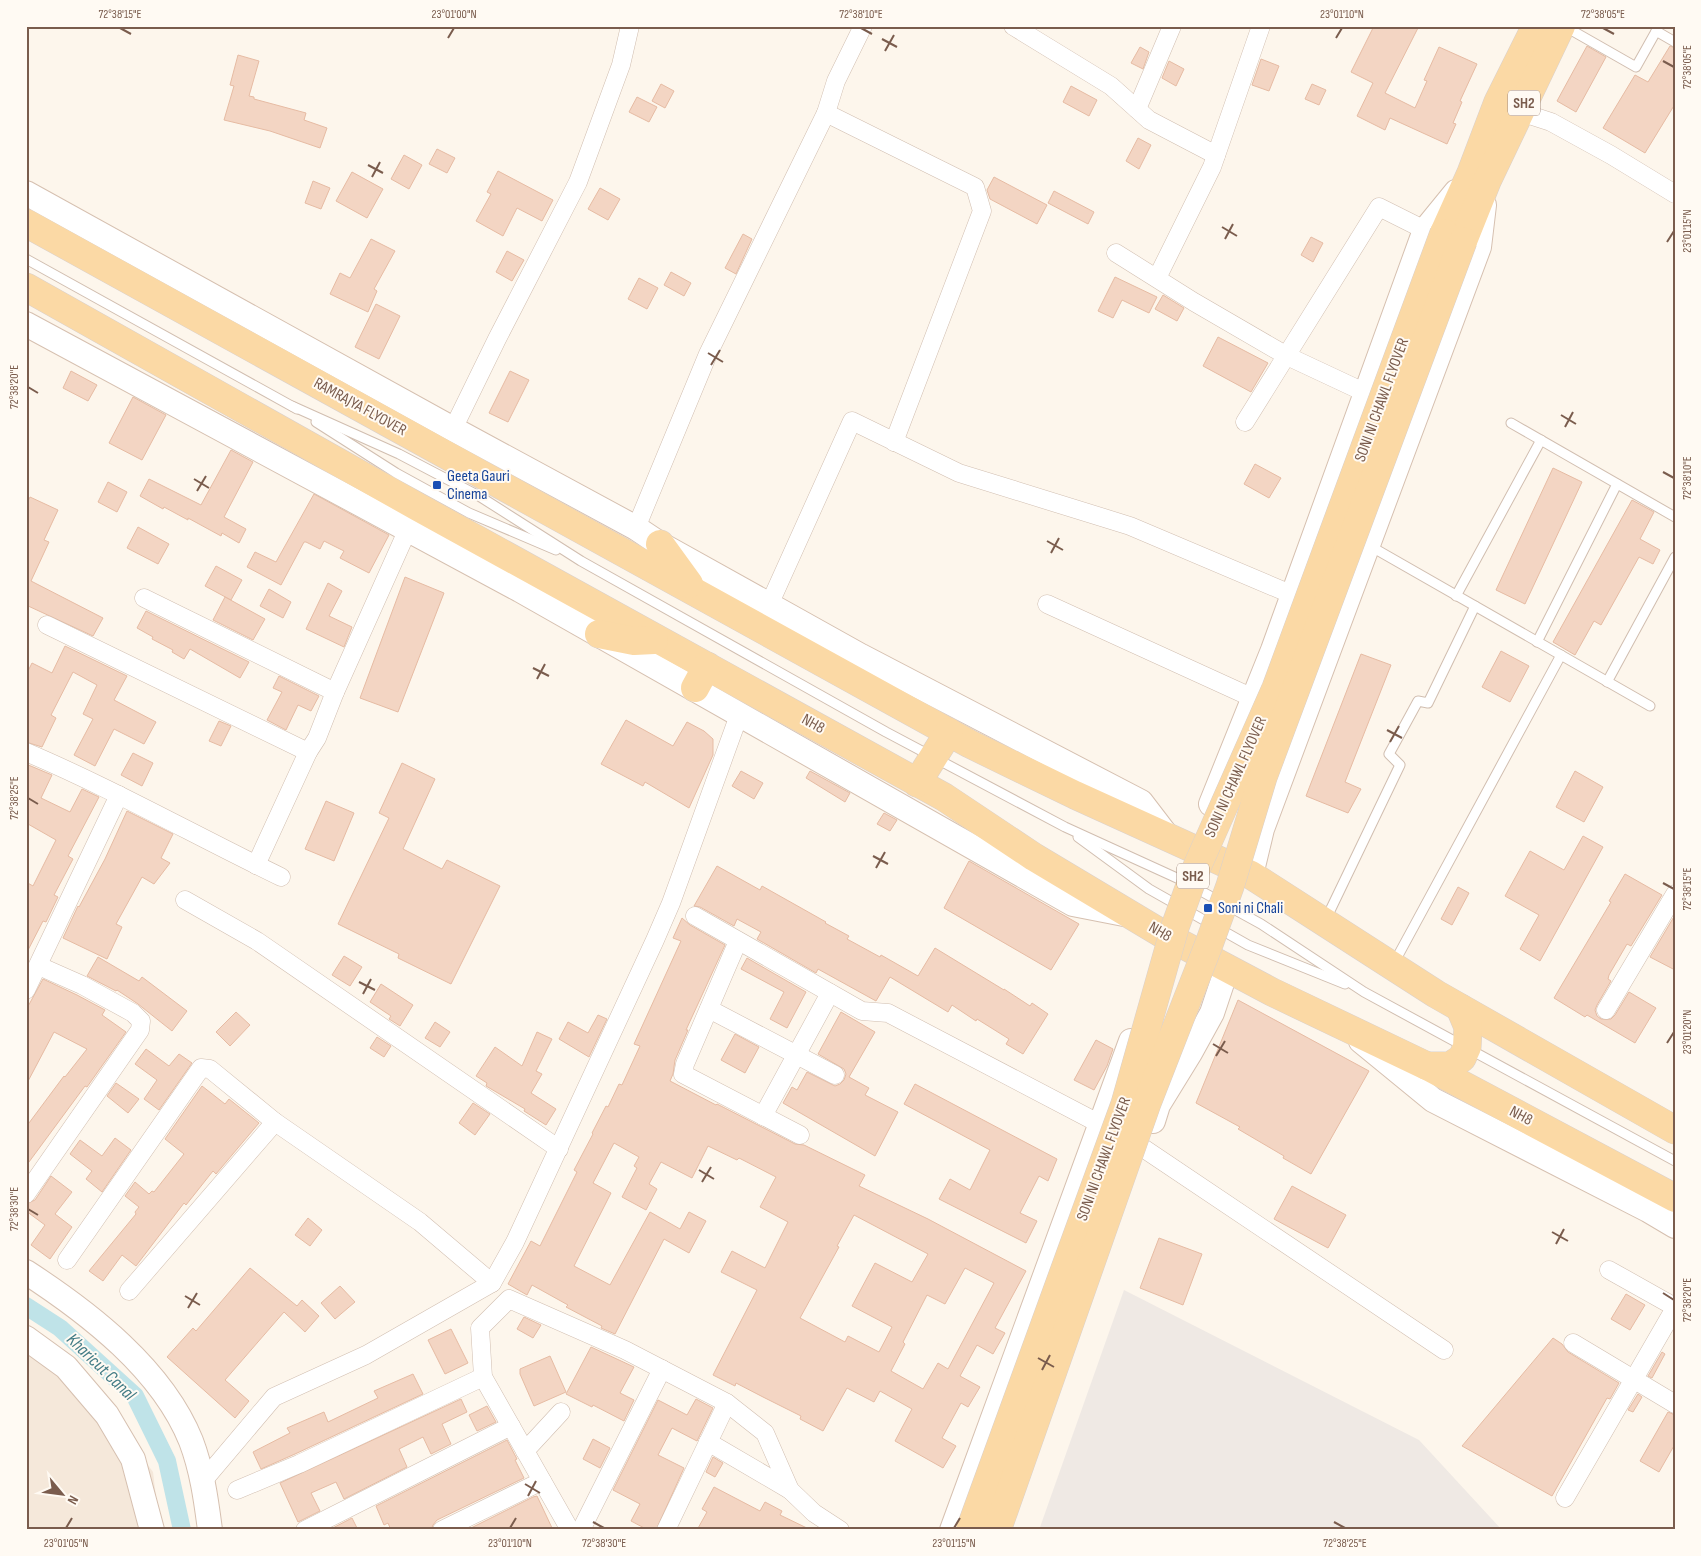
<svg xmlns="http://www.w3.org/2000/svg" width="1701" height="1556" viewBox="0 0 1701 1556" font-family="'Sofia Sans Condensed',sans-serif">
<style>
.residential{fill:#f5e8da}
.industrial{fill:#efe9e4}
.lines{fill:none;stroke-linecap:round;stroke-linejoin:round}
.canal{stroke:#bfe3e8;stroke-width:18}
.building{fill:#f3d5c3;stroke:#e6bba3;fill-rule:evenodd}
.lane-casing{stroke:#d1beb0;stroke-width:11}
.street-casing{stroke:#d1beb0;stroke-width:19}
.secondary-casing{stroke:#d6c0b0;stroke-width:26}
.primary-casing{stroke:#dad1cd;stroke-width:29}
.lane{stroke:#fff;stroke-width:9}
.street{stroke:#fff;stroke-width:18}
.secondary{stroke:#fff;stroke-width:24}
.primary{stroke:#fbd9a5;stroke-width:28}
.primary-bridge-casing{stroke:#dad1cd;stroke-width:29;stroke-linecap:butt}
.primary-bridge{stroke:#fbd9a5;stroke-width:28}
.ticks{fill:none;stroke:#7a5c4d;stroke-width:2}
.transit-dot{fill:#1a4fb4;stroke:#fffaf3;stroke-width:2}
.labels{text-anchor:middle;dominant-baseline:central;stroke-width:4;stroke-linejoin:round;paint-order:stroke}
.shield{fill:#fffaf3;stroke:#a28b7f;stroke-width:1}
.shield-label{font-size:15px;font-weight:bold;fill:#7a5c4d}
.street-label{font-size:16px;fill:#7a5c4d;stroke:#fffaf3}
.transit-label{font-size:16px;fill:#164399;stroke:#fffaf3;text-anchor:start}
.water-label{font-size:18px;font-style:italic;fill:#437c86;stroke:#fffaf3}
.neatline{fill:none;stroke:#7a5c4d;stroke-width:2}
.ticks-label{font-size:12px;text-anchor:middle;fill:#7a5c4d}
</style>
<rect width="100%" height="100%" fill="#fdf6ec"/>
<polygon class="residential" points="26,1331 70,1359 153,1472 160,1530 26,1530"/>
<polygon class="industrial" points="1124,1290 1419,1440 1502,1530 1039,1530"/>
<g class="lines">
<polyline class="canal" points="26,1306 60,1328 135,1396 167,1461 182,1530"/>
</g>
<g class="building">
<polygon points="1374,26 1419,26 1385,93 1415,108 1427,81 1424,80 1439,47 1477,64 1460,101 1462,102 1453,123 1456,124 1447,144 1390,118 1385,130 1357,116 1373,83 1351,72"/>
<polygon points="1587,46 1606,57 1576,112 1557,101"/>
<polygon points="1670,46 1675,48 1675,104 1645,153 1603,128 1635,75 1648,82"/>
<polygon points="1140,47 1149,52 1143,69 1131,63"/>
<polygon points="238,55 259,61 249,96 254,97 254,99 306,113 304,120 327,128 320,148 270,131 224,120 234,86 230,85"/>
<polygon points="1261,59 1279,66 1269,91 1252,85"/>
<polygon points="1169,61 1184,69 1176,86 1162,78"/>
<polygon points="661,84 674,91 665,108 652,101"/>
<polygon points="1312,84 1326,90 1319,105 1305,99"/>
<polygon points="1071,86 1097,100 1089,116 1063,102"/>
<polygon points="637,97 657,107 649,122 629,112"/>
<polygon points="1138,138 1151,145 1139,169 1126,161"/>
<polygon points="437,149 455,158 447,173 429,164"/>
<polygon points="404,155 422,165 409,189 391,179"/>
<polygon points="498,171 553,200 542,221 517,208 503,236 476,221 491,194 487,192"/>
<polygon points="352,172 383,189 367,218 336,201"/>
<polygon points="994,177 1047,205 1037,224 990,199 987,190"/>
<polygon points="313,181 330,188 321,209 305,203"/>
<polygon points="600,188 620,199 608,220 588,209"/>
<polygon points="1054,191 1094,212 1088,224 1048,203"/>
<polygon points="743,234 752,239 736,274 725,268"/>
<polygon points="1311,237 1323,243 1313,262 1301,255"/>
<polygon points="371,239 395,251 374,289 377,291 368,312 330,294 340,273 350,278"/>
<polygon points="507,251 524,260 512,281 496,272"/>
<polygon points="671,272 691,283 684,296 664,285"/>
<polygon points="1115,277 1157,297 1149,313 1122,300 1113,318 1098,311"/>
<polygon points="639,278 658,288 647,309 628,299"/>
<polygon points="1163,295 1184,308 1177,321 1155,309"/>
<polygon points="376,304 400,316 379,359 355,347"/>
<polygon points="1218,337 1268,363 1251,392 1203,366"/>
<polygon points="71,371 97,385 88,401 63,388"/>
<polygon points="510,371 529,380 508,422 489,413"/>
<polygon points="133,397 166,415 142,460 109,443"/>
<polygon points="231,450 253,462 224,517 246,529 239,543 222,533 221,536 188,518 188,520 164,507 163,509 140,496 149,479 201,505"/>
<polygon points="1255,464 1281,478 1269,498 1244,484"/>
<polygon points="1553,468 1582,482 1525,604 1496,590"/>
<polygon points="108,482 127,492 117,512 98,502"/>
<polygon points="314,494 389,535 369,573 340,558 344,551 324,541 320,549 306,542 304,542 281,585 247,567 255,552 276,562"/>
<polygon points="30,497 58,510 44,540 49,542 31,581 103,618 93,636 26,605 26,505"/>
<polygon points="1632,500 1654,512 1640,539 1660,550 1653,564 1639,557 1601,625 1594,621 1575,655 1553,642"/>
<polygon points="138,527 169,544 158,564 127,548"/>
<polygon points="216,566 242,580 231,600 205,586"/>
<polygon points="405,577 444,593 398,712 360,698"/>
<polygon points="328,583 342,591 329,616 352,627 344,647 306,629"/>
<polygon points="269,589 291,602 283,618 260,606"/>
<polygon points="225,597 265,619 253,640 213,620"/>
<polygon points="146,611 249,662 240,678 190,649 184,659 172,652 173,650 152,639 153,637 137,628"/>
<polygon points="65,646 127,676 114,700 156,722 144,744 114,729 95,766 74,755 93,719 83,714 97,685 73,672 51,715 56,718 42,747 26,742 26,675 32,663 52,673"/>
<polygon points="1501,651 1529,666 1510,702 1482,687"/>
<polygon points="1361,654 1391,665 1345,782 1361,789 1348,813 1306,796"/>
<polygon points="279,676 319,696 311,711 298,705 286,730 267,720 282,692 273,688"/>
<polygon points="626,720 673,746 687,722 704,731 713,739 713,755 689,808 645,782 643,786 601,764"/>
<polygon points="219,721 231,726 221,746 209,741"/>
<polygon points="133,753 153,763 142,786 121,775"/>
<polygon points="402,763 435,779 403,849 442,869 447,860 500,886 451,984 398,958 399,954 338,924 389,818 379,813"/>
<polygon points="26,764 52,775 41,798 70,812 82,789 99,797 68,856 73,859 54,895 58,897 46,922 43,921 26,954 26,882 33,886 56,840 28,824 26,827"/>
<polygon points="741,771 763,783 754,799 732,786"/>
<polygon points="810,771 850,793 845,802 806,778"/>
<polygon points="1575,771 1603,787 1584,822 1556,807"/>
<polygon points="326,801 354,813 334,861 305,849"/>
<polygon points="127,811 173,834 161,858 170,863 154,884 142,877 116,924 122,927 107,959 63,938 78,906 79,907 105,859"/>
<polygon points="884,813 897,820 890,831 877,824"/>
<polygon points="1583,836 1603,847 1540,961 1520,949 1539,915 1505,896 1530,851 1564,870"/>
<polygon points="969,861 1079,924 1051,970 944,908"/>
<polygon points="717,866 760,890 762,886 826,922 825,923 849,936 847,939 880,957 881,955 918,976 935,948 1004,990 1004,989 1030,1006 1032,1003 1048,1014 1023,1054 1006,1044 1009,1039 977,1019 976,1021 952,1005 948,1012 890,977 876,1001 818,969 816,973 757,939 761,932 737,919 734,926 700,907 694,906"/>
<polygon points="1625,874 1662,895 1631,946 1627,944 1609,975 1608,979 1611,981 1597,1005 1595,1010 1597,1016 1601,1019 1611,1019 1615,1015 1629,992 1656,1008 1635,1043 1587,1015 1585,1017 1554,998 1611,902 1609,901"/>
<polygon points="1458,887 1469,893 1452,925 1441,919"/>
<polygon points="1675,915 1675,970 1650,957"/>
<path d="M682,918L690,925L725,945L686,1030H688L675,1060L673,1074L670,1081L716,1105L717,1104L795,1144L804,1145L865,1175L859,1186L928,1219L1026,1271L995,1328L1005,1333L993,1354L977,1345L960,1376L980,1387L968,1407L961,1403L942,1438L956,1446L943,1468L895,1441L912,1409L880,1391L874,1402L847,1388L823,1431L800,1419L801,1416L763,1397L736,1383L735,1386L713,1375L757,1290L721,1272L732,1251L765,1268L788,1222L760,1207L776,1177L739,1158L737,1160L708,1146L692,1178L661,1162L649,1184L657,1189L646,1210L622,1197L637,1168L634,1166L639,1157L614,1143L593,1183L611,1193L574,1266L610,1285L650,1212L680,1229L689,1212L706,1221L689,1253L664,1239L615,1334L601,1328L602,1326L566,1307L568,1305L532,1285L527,1295L508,1284L531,1241L540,1246L577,1172L574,1170L593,1134L592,1133L606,1106L608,1107L619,1084L622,1085L640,1046L634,1044L681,941L673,938ZM854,1215L928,1254L912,1282L875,1263L852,1306L892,1327L879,1352L848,1336L845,1342L800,1318L839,1247L837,1246ZM965,1268L994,1283L948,1369L938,1363L923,1389L891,1371L905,1344L903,1342L927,1295L945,1304Z"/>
<polygon points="344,956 362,967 350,986 332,975"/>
<polygon points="98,957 139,981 142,977 187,1011 172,1031 138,1004 117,990 116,991 87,976"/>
<polygon points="747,958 806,992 787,1028 770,1019 784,992 741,969"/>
<polygon points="43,979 77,995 105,1010 102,1015 126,1032 87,1087 85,1086 26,1166 26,1127 64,1076 65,1077 87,1049 54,1032 26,1085 26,1010"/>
<polygon points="381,984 413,1005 400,1026 389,1019 391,1016 370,1002"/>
<polygon points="1238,1000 1369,1071 1311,1174 1283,1158 1284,1156 1238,1129 1240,1127 1196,1103"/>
<polygon points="236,1012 250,1025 230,1046 216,1032"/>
<polygon points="841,1012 875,1032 849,1077 869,1088 865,1095 898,1112 875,1156 783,1103 792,1087 797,1090 807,1072 835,1086 840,1084 844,1080 846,1074 844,1069 818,1054"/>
<polygon points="598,1015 607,1019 589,1057 559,1039 568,1022 588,1033"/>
<polygon points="435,1022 450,1032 440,1047 425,1038"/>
<polygon points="537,1032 552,1039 536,1071 542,1074 531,1093 556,1109 546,1125 524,1111 525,1109 486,1086 487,1083 476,1076 495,1047 522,1066"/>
<polygon points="735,1034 759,1047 745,1073 721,1060"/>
<polygon points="377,1037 391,1046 384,1057 370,1048"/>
<polygon points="1096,1040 1113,1049 1107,1066 1094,1090 1074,1080"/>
<polygon points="146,1049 169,1066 179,1054 192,1063 159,1110 144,1099 157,1080 135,1064"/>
<polygon points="116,1083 139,1099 128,1113 107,1096"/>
<polygon points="915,1084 1057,1159 1048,1181 1039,1176 1020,1213 1037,1221 1026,1243 939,1199 950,1179 970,1190 990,1150 904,1104"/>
<polygon points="202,1086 225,1104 229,1099 259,1123 216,1174 213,1171 186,1205 184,1203 136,1266 122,1255 103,1281 89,1271 136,1214 135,1212 139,1207 125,1196 135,1182 149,1194 152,1191 154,1192 184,1154 165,1139"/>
<polygon points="473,1103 490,1114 475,1135 459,1123"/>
<polygon points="115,1138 131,1150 102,1192 86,1179 92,1171 70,1154 80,1140 102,1156"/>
<polygon points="51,1176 72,1192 55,1214 72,1227 50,1259 31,1245 45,1225 26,1211 26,1204 35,1200"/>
<polygon points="1292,1186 1346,1215 1328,1248 1274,1219"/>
<polygon points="308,1218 322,1230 310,1246 295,1235"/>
<polygon points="1159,1238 1202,1254 1183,1305 1140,1288"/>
<polygon points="250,1268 297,1306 302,1300 319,1316 305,1332 284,1312 225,1380 249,1401 235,1418 167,1357 193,1328 196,1331"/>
<polygon points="340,1286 355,1302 335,1319 321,1303"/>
<polygon points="1626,1294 1645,1305 1630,1330 1611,1319"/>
<polygon points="524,1317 541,1325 533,1338 517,1329"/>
<polygon points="451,1329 468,1363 445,1374 428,1340"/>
<polygon points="1553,1338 1562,1344 1568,1352 1619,1383 1610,1399 1607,1398 1552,1496 1462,1446"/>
<polygon points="591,1347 634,1367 620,1393 634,1400 624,1421 593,1405 592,1407 566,1394"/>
<polygon points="1662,1352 1665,1354 1652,1378 1648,1376"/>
<polygon points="550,1356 566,1392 534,1406 520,1374 520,1369"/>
<polygon points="413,1374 423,1394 295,1454 261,1469 253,1452 290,1433 287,1428 324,1412 328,1422 378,1398 374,1391"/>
<polygon points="1638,1394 1642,1397 1633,1412 1628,1410"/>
<polygon points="461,1399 467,1412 442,1424 451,1444 431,1454 423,1437 399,1449 407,1467 344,1499 336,1482 311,1493 320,1511 298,1522 280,1483"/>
<polygon points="696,1399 713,1408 697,1441 672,1428 658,1455 684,1468 656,1530 648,1530 631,1521 640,1504 613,1490 658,1400 687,1415"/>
<polygon points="487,1406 496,1422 477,1431 469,1415"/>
<polygon points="1668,1412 1675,1415 1675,1444 1659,1472 1640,1461"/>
<polygon points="593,1439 610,1448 600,1468 583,1459"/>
<polygon points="507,1440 517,1459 515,1460 524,1478 437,1520 433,1525 431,1530 391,1530 388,1523 384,1525 376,1506"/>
<polygon points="713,1457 723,1463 715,1477 706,1472"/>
<polygon points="714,1487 760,1511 765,1502 782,1511 780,1515 811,1530 697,1530 707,1512 702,1509"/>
<polygon points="537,1496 553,1530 467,1530 533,1497"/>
<polygon points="352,1518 358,1530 329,1530"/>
</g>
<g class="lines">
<defs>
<g id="lane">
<polyline points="1564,26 1636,67 1659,26"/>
<polyline points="1656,31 1675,42"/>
<polyline points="26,259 297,409"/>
<polyline points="292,406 399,454 479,496 581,561 886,732 1065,827 1179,879 1261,924 1364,992 1675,1161"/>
<polyline points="316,422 396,473 469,513 556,550"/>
<polyline points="1511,423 1675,517"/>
<polyline points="1370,546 1650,706"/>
<polyline points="1456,596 1541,440"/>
<polyline points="1537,642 1617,484"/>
<polyline points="1607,682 1675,557"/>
<polyline points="1078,837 1149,889 1248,945 1345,984"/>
<polyline points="1326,919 1400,765 1389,754 1418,701 1428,703 1475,606"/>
<polyline points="1394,963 1561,655"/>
</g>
<g id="street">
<polyline points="1013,26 1111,86 1149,120 1216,155"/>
<polyline points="1137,109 1172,26"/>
<polyline points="1520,112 1551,122 1611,155 1675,194"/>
<polyline points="826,113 975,187 982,211 894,442"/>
<polyline points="1116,253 1194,302 1287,356 1366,393"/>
<polyline points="1157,278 1212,167 1261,26"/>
<polyline points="1245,422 1379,207 1425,230"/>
<polyline points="453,429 497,339 578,182 621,65 630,26"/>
<polyline points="636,528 708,354 826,113 836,81 863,26"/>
<polyline points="144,598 335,692"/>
<polyline points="1047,604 1253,698"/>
<polyline points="769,605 852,421 959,473 1130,526 1293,595"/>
<polyline points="47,625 308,752"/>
<path d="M26,752C113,789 196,836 281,877"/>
<polyline points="256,865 308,752 317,738 335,692 408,529"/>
<polyline points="185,900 257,941 559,1149"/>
<polyline points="695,916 862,1011 888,1013 1100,1124"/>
<polyline points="738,941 685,1064 683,1074 800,1135"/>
<polyline points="26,990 119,795"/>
<polyline points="709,1009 835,1075"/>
<polyline points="1606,1010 1675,894"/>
<polyline points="763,1116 830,993"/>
<polyline points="1143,1148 1444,1350"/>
<polyline points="26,1194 140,1030 141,1021 133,1013 82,985 39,966"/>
<polyline points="67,1260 201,1068 210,1069 275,1122 420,1222 492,1283"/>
<polyline points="1609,1270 1675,1307"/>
<polyline points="129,1291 275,1122"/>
<polyline points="1573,1343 1675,1404"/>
<polyline points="708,1442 790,1490"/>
<polyline points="525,1451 561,1412"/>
<polyline points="203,1481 274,1397 366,1355 492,1283 515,1242 655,940 671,903 739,715"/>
<polyline points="237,1490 299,1464 483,1377"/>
<polyline points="1565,1498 1675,1308"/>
<polyline points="305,1530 511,1426"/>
<polyline points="442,1530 542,1481"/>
<polyline points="570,1530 483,1377 480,1328 509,1299 625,1350 727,1403 765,1433 790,1490 814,1513 840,1530"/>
<polyline points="581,1530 662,1369"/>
<polyline points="666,1530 727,1403"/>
</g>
<g id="secondary">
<polyline points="26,193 453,429 636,528 660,544 861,656 1141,802 1167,836"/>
<polyline points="26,324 520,590 1073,904 1124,914"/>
<polyline points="1211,804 1273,650 1425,230 1456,192"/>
<polyline points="1251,875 1262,829 1479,247 1484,205"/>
<polyline points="1361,1041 1433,1100 1648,1210 1675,1226"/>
<polyline points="1153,1121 1158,1105 1190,1053 1212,1013 1227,968"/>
<path d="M26,1272C89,1313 162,1369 191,1441C202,1470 206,1499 210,1530"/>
<polyline points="26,1338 66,1367 107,1415 133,1459 152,1530"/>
<polyline points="952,1530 1131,1041"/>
</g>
<g id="primary">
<polyline points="26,223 970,744 1075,795 1251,875 1436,994 1675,1130"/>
<polyline points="1444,233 1471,173 1498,102 1536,26"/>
<polyline points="1463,241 1487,181 1561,26"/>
<polyline points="26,287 418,507 944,797 1034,857 1161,933 1272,992 1427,1066 1675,1198"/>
<polyline points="660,544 689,584"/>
<polyline points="599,634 634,641 654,640"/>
<polyline points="695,688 707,666"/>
<polyline points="917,783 949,732"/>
<polyline points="1427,1066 1450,1066 1462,1058 1467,1047 1468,1027 1460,1008"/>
</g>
</defs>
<use href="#lane" class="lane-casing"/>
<use href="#street" class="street-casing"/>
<use href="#secondary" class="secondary-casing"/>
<use href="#primary" class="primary-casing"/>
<use href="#lane" class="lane"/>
<use href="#street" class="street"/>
<use href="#secondary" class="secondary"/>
<use href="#primary" class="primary"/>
<defs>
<g id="primary-bridge">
<polyline points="970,1530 1125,1104 1175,927 1196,869 1276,688 1444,233"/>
<polyline points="997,1530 1147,1103 1209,944 1230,886 1263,777 1463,241"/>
</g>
</defs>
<use href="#primary-bridge" class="primary-bridge-casing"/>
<use href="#primary-bridge" class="primary-bridge"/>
</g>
<path class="ticks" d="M120,28L131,34M861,28L872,34M1603,28L1614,34M448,38L454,28M1336,38L1342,28M882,39L897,47M885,51L894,35M1663,61L1674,67M368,165L383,173M372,177L380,162M1222,227L1237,236M1225,239L1233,224M1667,242L1674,231M708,353L723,362M711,365L720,350M28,387L38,393M1561,415L1576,424M1565,427L1573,412M1663,472L1674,478M194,479L209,488M197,491L206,476M1047,541L1063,550M1051,553L1059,538M533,668L549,676M537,679L545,664M1387,730L1402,738M1390,742L1399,726M28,798L38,804M873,856L888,864M876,868L885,852M1663,883L1674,889M359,982L375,990M363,994L371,979M1667,1043L1674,1032M1213,1044L1228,1053M1216,1056L1225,1041M699,1170L714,1179M702,1182L711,1167M28,1209L38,1215M1552,1232L1568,1241M1556,1244L1564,1229M1663,1293L1674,1300M185,1296L200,1305M188,1308L197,1293M1038,1358L1054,1367M1042,1370L1050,1355M525,1484L540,1493M528,1496L536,1481M593,1522L604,1528M1334,1522L1345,1528M66,1528L72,1518M510,1528L516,1518M954,1528L960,1518"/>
<g class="transit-dot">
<rect x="432" y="480" width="10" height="10" rx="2.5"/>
<rect x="1203" y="903" width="10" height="10" rx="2.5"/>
</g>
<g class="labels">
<g class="shield">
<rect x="1508" y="90.5" width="32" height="25" rx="4"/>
<rect x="1177" y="863.5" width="32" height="25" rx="4"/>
</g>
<g class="shield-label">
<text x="1524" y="103">SH2</text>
<text x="1193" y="876">SH2</text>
</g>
<g class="street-label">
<text transform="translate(1382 400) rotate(-70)">SONI NI CHAWL FLYOVER</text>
<text transform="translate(360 407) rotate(29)">RAMRAJYA FLYOVER</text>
<text transform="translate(813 724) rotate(29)">NH8</text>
<text transform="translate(1236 777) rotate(-66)">SONI NI CHAWL FLYOVER</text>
<text transform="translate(1160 932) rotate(30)">NH8</text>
<text transform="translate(1521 1116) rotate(28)">NH8</text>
<text transform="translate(1104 1159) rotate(-70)">SONI NI CHAWL FLYOVER</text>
</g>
<g class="transit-label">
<text x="447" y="476">Geeta Gauri<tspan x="447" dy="18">Cinema</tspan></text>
<text x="1218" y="908">Soni ni Chali</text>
</g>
<g class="water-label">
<text transform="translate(101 1367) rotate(44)">Kharicut Canal</text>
</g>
</g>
<rect width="1701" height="1556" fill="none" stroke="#fffaf3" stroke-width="55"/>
<g transform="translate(62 1494) rotate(119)" stroke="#fffaf3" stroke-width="4" paint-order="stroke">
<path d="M0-4L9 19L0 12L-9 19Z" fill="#7a5c4d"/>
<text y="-8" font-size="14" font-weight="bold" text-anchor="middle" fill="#7a5c4d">N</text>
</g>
<rect x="28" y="28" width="1646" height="1500" class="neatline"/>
<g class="ticks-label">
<text x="120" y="18">72°38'15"E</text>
<text x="454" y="18">23°01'00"N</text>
<text x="861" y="18">72°38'10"E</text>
<text x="1342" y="18">23°01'10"N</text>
<text x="1603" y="18">72°38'05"E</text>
<text transform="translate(1687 67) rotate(-90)" y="4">72°38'05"E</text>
<text transform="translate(1687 231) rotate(-90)" y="4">23°01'15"N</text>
<text transform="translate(14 387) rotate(-90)" y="4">72°38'20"E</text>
<text transform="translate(1687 478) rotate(-90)" y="4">72°38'10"E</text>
<text transform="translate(14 798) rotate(-90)" y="4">72°38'25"E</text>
<text transform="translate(1687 889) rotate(-90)" y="4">72°38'15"E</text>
<text transform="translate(1687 1032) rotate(-90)" y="4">23°01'20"N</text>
<text transform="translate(14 1209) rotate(-90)" y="4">72°38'30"E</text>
<text transform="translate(1687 1300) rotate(-90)" y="4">72°38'20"E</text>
<text x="66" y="1547">23°01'05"N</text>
<text x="510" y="1547">23°01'10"N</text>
<text x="604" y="1547">72°38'30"E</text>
<text x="954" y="1547">23°01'15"N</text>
<text x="1345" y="1547">72°38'25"E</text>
</g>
</svg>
